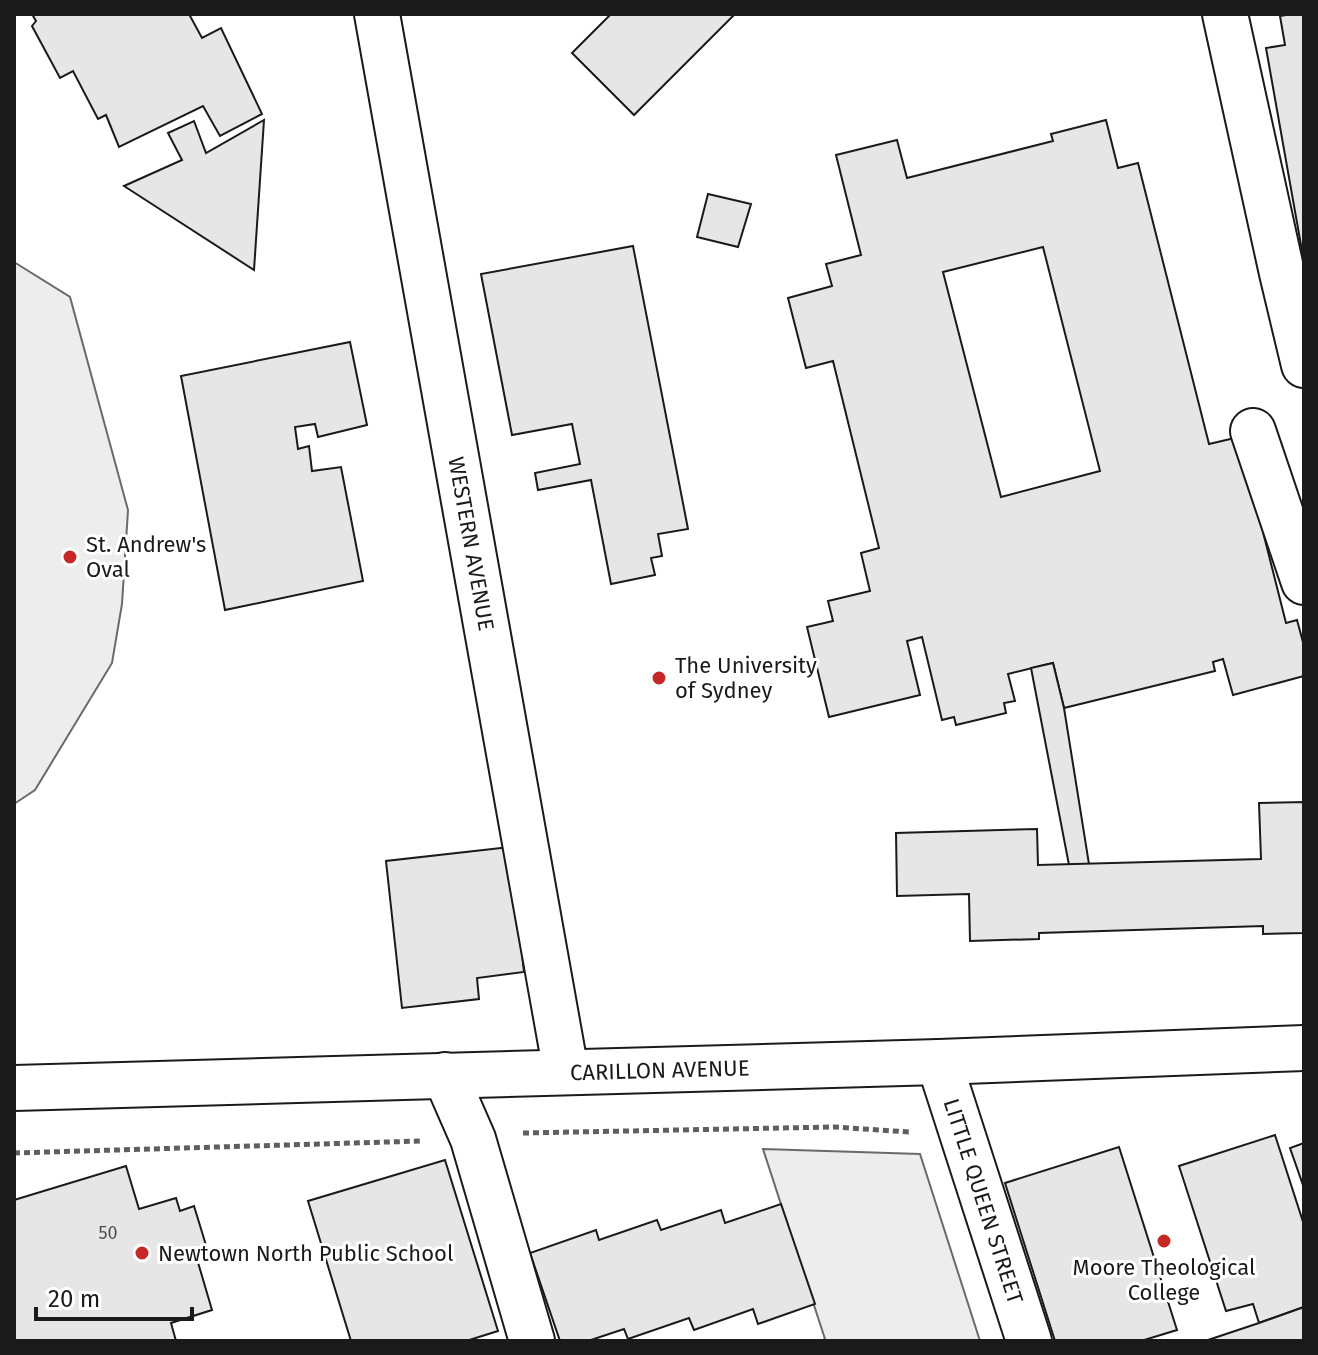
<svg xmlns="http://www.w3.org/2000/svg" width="1318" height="1355" viewBox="0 0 1318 1355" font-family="'Fira Sans',sans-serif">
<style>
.built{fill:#ededed;stroke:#6a6a6a;stroke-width:2}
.building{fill:#e6e6e6;stroke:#1a1a1a;stroke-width:2;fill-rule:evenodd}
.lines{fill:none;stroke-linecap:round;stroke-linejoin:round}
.minor-casing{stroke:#1a1a1a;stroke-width:48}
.major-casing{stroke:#1a1a1a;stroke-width:48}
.path{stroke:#5f5f5f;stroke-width:5;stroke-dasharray:6 4;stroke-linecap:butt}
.minor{stroke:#fff;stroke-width:44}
.major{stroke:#fff;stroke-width:44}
.poi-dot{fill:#c62828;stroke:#fff;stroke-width:3}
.labels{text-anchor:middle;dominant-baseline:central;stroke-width:6;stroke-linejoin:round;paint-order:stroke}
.number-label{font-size:18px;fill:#4d4d4d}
.street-label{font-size:22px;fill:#1a1a1a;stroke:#fff}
.poi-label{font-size:22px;fill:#1a1a1a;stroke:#fff;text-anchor:start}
</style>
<rect width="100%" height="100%" fill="#fff"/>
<g class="built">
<polygon points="14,262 70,297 128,510 122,604 112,663 35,790 14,804"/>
<polygon points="763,1149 920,1154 980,1341 821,1341 825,1339"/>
</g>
<g class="building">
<polygon points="32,14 189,14 202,38 221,28 262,114 220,136 203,106 119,147 106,115 98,119 73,71 60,78 32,26 36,21"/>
<polygon points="611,14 735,14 634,115 572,53"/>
<polygon points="1292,14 1304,14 1304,262 1266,48 1285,45 1280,16"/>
<polygon points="264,120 254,270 124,186 182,160 168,133 194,121 206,153"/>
<path d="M1106,120L1118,168L1138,163L1209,444L1239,437L1286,623L1297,620L1304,646V676L1233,695L1223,659L1213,662L1215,671L1064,708L1053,663L1008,674L1015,701L1004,703L1006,713L956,725L954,717L942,720L922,637L907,641L920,695L829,717L807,627L833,621L828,601L870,591L861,553L879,548L833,361L806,368L788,298L832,286L826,264L861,255L836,155L897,140L907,178L1053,141L1051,134ZM1043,247L1100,471L1001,497L943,272Z"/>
<polygon points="708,194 751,204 738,247 697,237"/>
<polygon points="633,246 688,529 658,534 662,556 651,558 655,575 611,584 591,480 538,490 535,473 580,464 572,424 512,435 481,274"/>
<polygon points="350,342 367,425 318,437 315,424 295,427 298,449 309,446 312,471 341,467 363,581 225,610 181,376"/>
<polygon points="1053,663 1064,708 1089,864 1069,865 1031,668"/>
<polygon points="1304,802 1304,933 1263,934 1263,926 1039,933 1039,939 970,941 969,894 897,896 896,833 1037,829 1038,865 1261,859 1259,803"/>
<polygon points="510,847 524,972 477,978 479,999 402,1008 386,861"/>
<polygon points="1275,1135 1304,1225 1304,1307 1259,1323 1253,1304 1226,1311 1179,1166"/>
<polygon points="1304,1143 1304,1188 1290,1148"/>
<polygon points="1119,1147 1177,1330 1141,1341 1055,1341 1005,1183"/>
<polygon points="445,1160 498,1331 466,1341 351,1341 308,1201"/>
<polygon points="126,1166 139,1209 176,1198 180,1211 194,1206 209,1255 197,1259 212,1310 171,1323 176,1341 14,1341 14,1200"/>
<polygon points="781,1204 815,1304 758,1324 753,1309 694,1330 689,1318 628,1339 624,1329 588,1341 560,1341 530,1253 596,1230 599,1240 657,1220 661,1230 721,1210 725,1223"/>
<polygon points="1304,1307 1304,1341 1205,1341 1259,1323"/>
</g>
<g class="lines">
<defs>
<g id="minor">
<path id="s1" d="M377,14L566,1072"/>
<polyline points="1225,14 1282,273 1304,365"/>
<polyline points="1253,431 1304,582"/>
<path id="s2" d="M939,1062L1029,1341"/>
<polyline points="445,1075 473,1139 532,1341"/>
</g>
<g id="major">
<path id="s3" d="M14,1088L939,1062L1304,1048"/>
</g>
</defs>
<use href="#minor" class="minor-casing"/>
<use href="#major" class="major-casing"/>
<g class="path">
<polyline points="523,1133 834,1127 909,1132"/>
<polyline points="14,1153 422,1141"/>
</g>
<use href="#minor" class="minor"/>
<use href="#major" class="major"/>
</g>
<g class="poi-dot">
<circle cx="70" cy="557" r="8"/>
<circle cx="659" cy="678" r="8"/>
<circle cx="1164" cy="1241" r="8"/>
<circle cx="142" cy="1253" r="8"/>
</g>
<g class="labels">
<g class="number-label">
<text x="108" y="1233">50</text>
</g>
<g class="street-label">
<text stroke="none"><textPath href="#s1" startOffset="538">WESTERN AVENUE</textPath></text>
<text stroke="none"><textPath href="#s3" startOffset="646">CARILLON AVENUE</textPath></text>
<text stroke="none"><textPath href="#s2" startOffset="146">LITTLE QUEEN STREET</textPath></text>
</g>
<g class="poi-label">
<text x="86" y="544">St. Andrew's<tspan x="86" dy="25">Oval</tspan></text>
<text x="675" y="665">The University<tspan x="675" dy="25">of Sydney</tspan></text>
<text x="158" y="1253">Newtown North Public School</text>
<text x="1164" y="1267" text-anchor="middle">Moore Theological<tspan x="1164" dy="25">College</tspan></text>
</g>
</g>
<rect width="1318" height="1355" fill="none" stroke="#1a1a1a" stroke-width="32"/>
<path d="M36 1307v12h156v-12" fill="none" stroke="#1a1a1a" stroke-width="4"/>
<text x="48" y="1307" font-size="24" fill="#1a1a1a" stroke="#ffffff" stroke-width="6" paint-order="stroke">20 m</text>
</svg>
